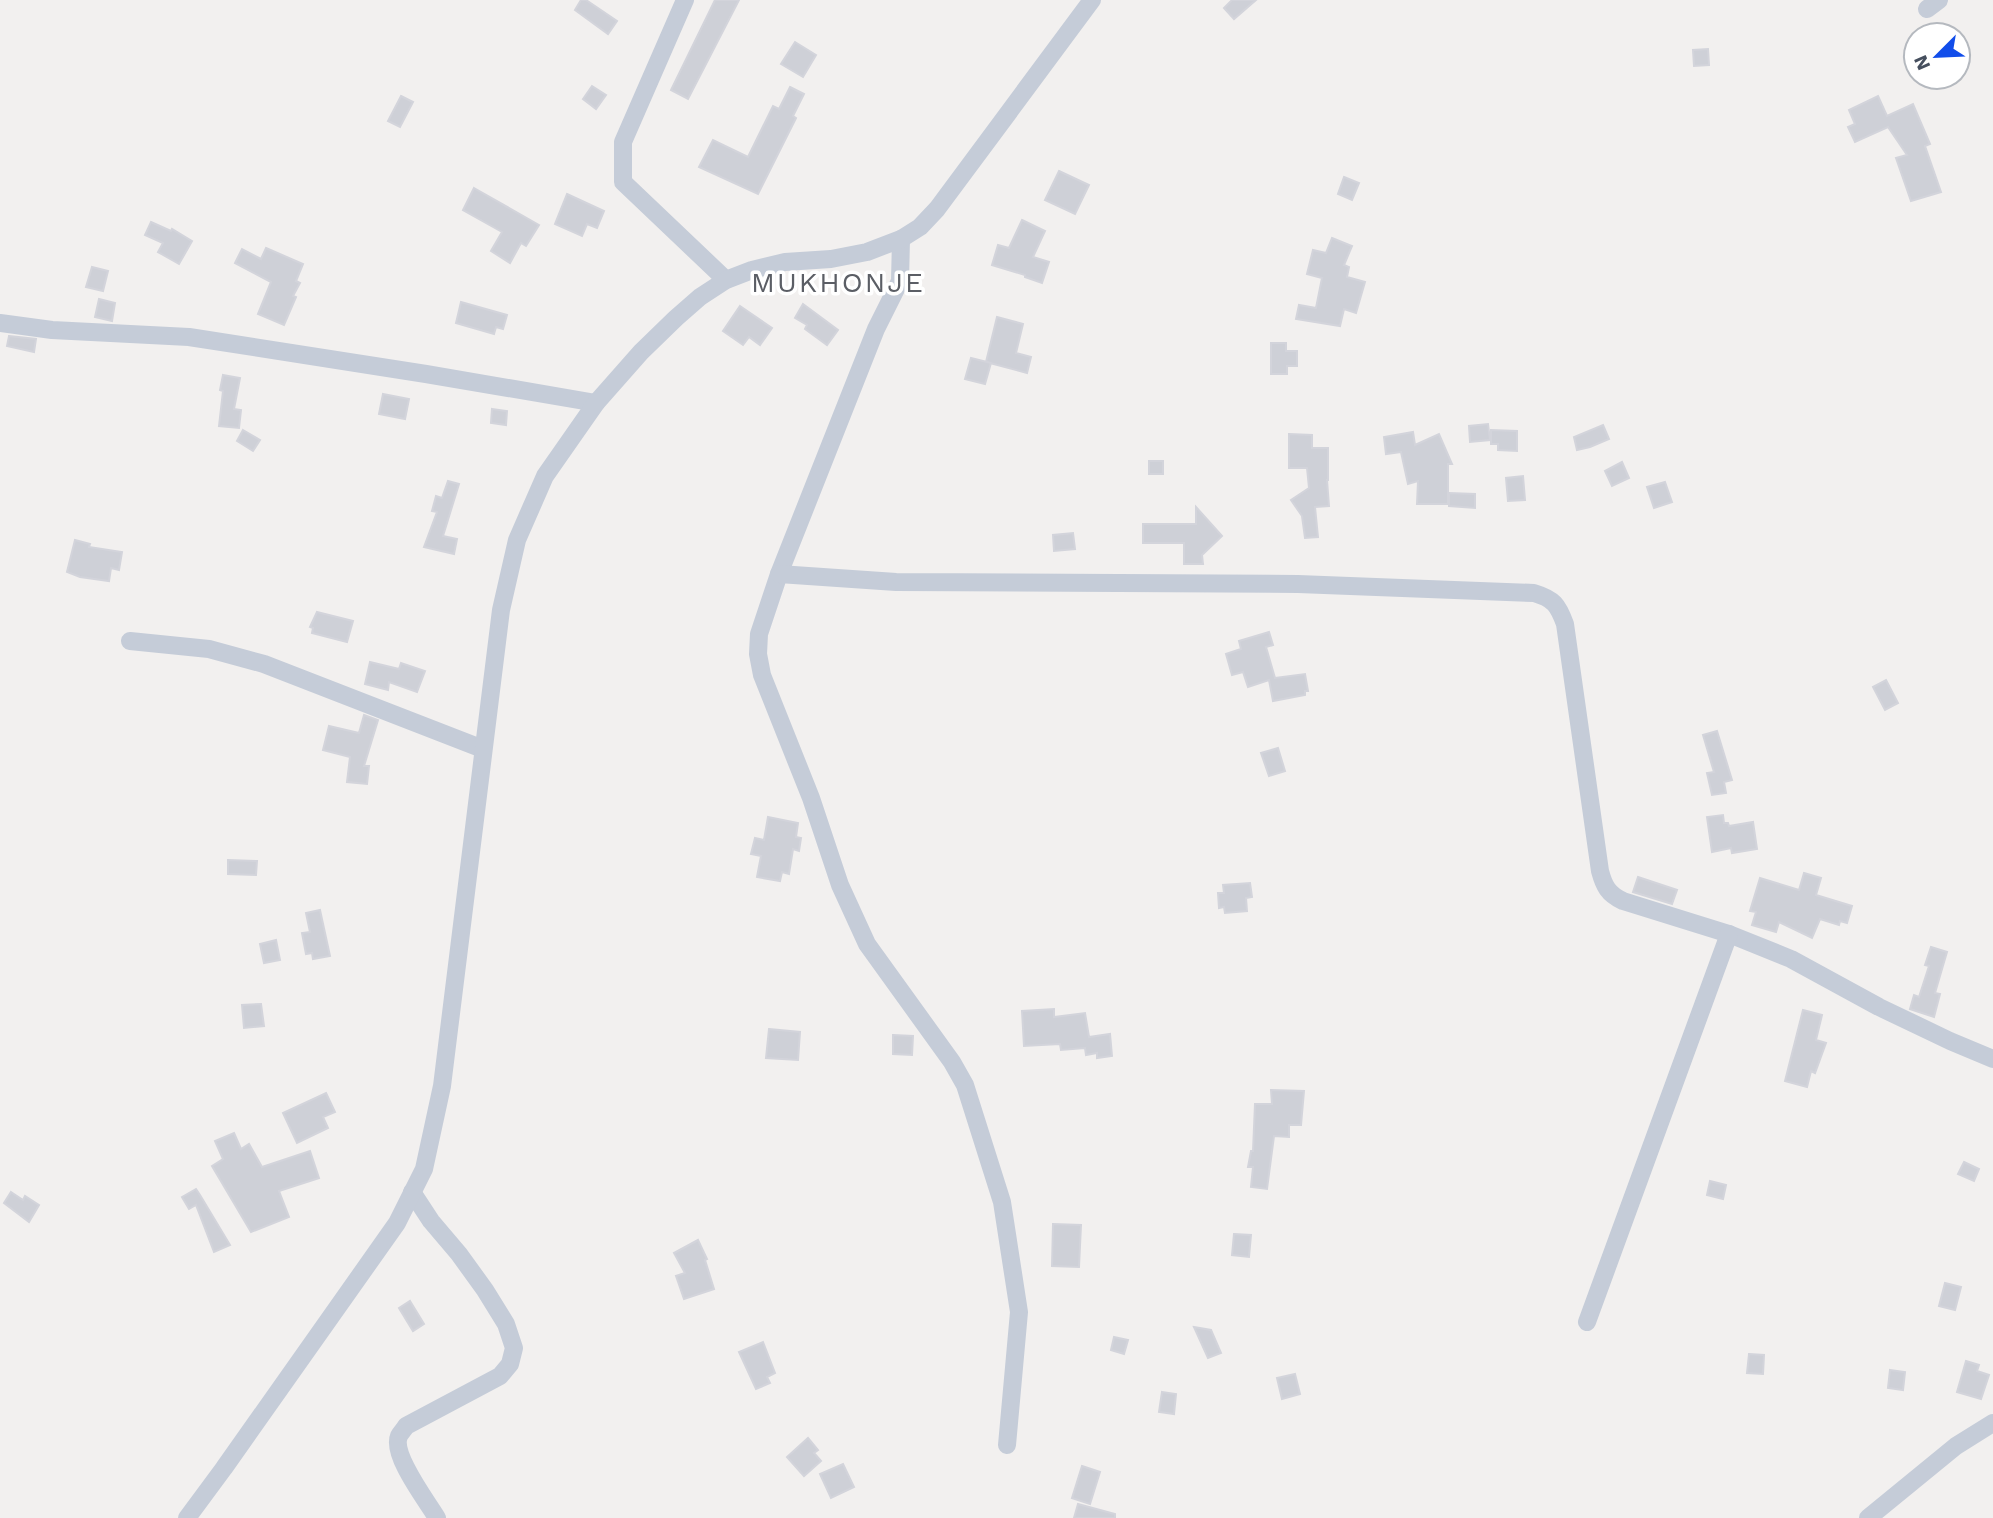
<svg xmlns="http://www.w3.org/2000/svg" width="1993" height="1518" viewBox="0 0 1993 1518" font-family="'Work Sans',sans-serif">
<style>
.building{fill:#ced0d7;stroke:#d3d4db;stroke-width:2}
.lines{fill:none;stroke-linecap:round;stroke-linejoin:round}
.street{stroke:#c5ccd8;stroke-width:18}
.labels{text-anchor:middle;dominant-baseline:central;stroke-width:7;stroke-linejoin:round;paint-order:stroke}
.quarter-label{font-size:28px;letter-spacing:2px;fill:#5b5e65;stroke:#fff}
</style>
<rect width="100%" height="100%" fill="#f2f0ef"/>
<g class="building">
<polygon points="581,0 586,0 617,21 608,34 575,10"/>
<polygon points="715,0 739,0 688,99 671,90"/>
<polygon points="1232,0 1256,0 1234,19 1224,8"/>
<polygon points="795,42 816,55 803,77 781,64"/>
<polygon points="1708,49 1709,65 1694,66 1693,50"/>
<polygon points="592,86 606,95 596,109 583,99"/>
<polygon points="790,87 804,94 793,116 796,118 758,194 699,167 713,140 748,157 773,106 779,109"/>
<polygon points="401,96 413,102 400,127 388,121"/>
<polygon points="1878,96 1887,116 1913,104 1930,144 1925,146 1941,192 1911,201 1896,158 1907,155 1888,127 1855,142 1848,127 1855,124 1849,110"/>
<polygon points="1059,171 1089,185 1075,214 1045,200"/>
<polygon points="1344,177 1359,183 1352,200 1338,194"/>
<polygon points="474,188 539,225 526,246 521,243 510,263 491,251 502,232 463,210"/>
<polygon points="567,194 604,211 597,228 587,224 582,236 555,224"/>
<polygon points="1022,220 1045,231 1033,257 1049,262 1042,283 1025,277 1025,275 992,265 998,245 1009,248"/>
<polygon points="151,222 171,231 172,229 192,241 179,264 158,252 163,243 145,235"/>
<polygon points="1332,238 1352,246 1344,265 1349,267 1347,277 1365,282 1356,313 1344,309 1340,326 1296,319 1299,305 1316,308 1322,278 1307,274 1313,250 1326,253"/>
<polygon points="266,248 303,264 296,281 300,283 293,296 296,297 284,325 258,314 271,282 235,263 242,249 261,259"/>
<polygon points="92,267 108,271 103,291 86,287"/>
<polygon points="99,299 115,303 112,321 95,317"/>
<polygon points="461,302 507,315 503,329 496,327 494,334 456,323"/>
<polygon points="803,304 838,330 827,345 805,329 807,325 795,318"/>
<polygon points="740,306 772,328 760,345 749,337 743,345 723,331"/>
<polygon points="997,317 1023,324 1016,353 1031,357 1027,373 986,362"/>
<polygon points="9,336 36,339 34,352 7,346"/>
<polygon points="1271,343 1286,343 1286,351 1297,351 1297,366 1287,366 1287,374 1271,374"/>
<polygon points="971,358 991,363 985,384 965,379"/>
<polygon points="223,375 240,378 234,409 241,410 239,428 219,426 223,391 220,390"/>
<polygon points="383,394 409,399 405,419 379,414"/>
<polygon points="492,409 507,411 506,425 491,423"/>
<polygon points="1488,424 1490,440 1470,442 1469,426"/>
<polygon points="1603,425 1609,439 1590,447 1577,450 1574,437"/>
<polygon points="243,430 260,440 253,451 237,441"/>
<polygon points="1491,430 1517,431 1517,451 1498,450 1498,444 1491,444"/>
<polygon points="1413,432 1415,445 1439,434 1452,464 1448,464 1448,504 1417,504 1418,481 1408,484 1401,452 1386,454 1384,437"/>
<polygon points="1289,434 1312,435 1312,448 1328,448 1328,480 1327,480 1329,506 1315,507 1318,537 1305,538 1302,516 1291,500 1309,488 1307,468 1289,468"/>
<rect x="1149" y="461" width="14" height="13"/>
<polygon points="1622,462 1629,478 1612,486 1605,471"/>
<polygon points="1523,476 1525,500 1508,501 1506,478"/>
<polygon points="448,481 459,484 443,536 457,539 454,554 424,547 437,512 432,511 436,496 442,498"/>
<polygon points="1665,482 1672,502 1654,508 1647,487"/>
<polygon points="1449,493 1475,494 1475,508 1449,506"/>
<polygon points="1196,507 1222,536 1202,555 1203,564 1184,564 1184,543 1143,543 1143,524 1196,524"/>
<polygon points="1073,533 1075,549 1054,551 1053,535"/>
<polygon points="75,540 90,544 89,547 122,552 119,570 111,568 109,581 80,577 67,572"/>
<polygon points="317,612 353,621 347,642 312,633 313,628 310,627"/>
<polygon points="1269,632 1273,645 1266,647 1275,678 1305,674 1308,691 1305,691 1305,695 1273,701 1269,680 1248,687 1243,672 1232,675 1226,654 1241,649 1239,641"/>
<polygon points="370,662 399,669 401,663 425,671 417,692 389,682 388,690 365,684"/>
<polygon points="1886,680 1898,703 1885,710 1873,687"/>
<polygon points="364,715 378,720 364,766 369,766 367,784 347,782 350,757 323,750 329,726 359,733"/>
<polygon points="1717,731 1732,780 1724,782 1726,793 1712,795 1707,773 1714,772 1703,735"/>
<polygon points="1278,748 1285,771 1269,776 1261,753"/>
<polygon points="1723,815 1724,823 1728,823 1729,826 1753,822 1757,849 1732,853 1731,848 1712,852 1707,817"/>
<polygon points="768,817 798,823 796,837 801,838 799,851 793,849 789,874 782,872 780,881 757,877 761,856 751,854 755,838 764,840"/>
<polygon points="228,860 257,861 256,875 228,874"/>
<polygon points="1804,873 1821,878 1816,895 1852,906 1847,923 1840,921 1839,925 1820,919 1812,938 1779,922 1776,932 1752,925 1756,912 1750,911 1760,878 1799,890"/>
<polygon points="1638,877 1677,890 1672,904 1633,892"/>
<polygon points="1250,883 1252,897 1246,898 1247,911 1225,913 1224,907 1219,908 1218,893 1224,893 1223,885"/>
<polygon points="320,910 330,956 313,959 312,953 306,954 302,933 310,932 306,913"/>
<polygon points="276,940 280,960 264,963 260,944"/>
<polygon points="1931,947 1947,952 1935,993 1940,994 1934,1017 1910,1009 1914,995 1919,997 1929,966 1925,965"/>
<polygon points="261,1004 264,1026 244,1028 242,1005"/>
<polygon points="1054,1009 1054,1017 1085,1013 1089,1037 1110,1034 1112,1056 1097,1058 1097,1053 1086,1055 1085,1048 1061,1050 1060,1044 1024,1046 1022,1011"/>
<polygon points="1803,1010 1822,1015 1816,1040 1826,1043 1815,1073 1811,1071 1807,1087 1785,1081"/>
<polygon points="769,1029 800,1032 798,1060 766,1058"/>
<polygon points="893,1035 913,1036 912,1055 893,1054"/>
<polygon points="1271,1090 1304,1091 1301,1125 1289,1125 1289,1137 1274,1136 1267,1189 1251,1187 1253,1167 1248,1167 1251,1151 1253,1151 1255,1104 1272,1104"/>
<polygon points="326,1093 335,1112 323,1117 328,1128 297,1143 283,1113"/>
<polygon points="234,1133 241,1149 249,1144 262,1167 310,1151 319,1178 279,1191 289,1217 251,1232 212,1166 223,1159 215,1141"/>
<polygon points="1964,1162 1979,1169 1974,1181 1958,1174"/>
<polygon points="1710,1181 1726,1185 1723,1199 1707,1195"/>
<polygon points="196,1189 200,1195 230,1245 214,1252 196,1205 189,1209 182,1197"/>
<polygon points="11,1192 23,1200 25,1196 39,1205 29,1222 4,1203"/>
<polygon points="1053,1224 1081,1225 1079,1267 1052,1266"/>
<polygon points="1234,1234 1251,1235 1249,1257 1232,1255"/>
<polygon points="698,1240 707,1259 705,1260 714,1289 684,1299 676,1276 685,1273 674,1253"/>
<polygon points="1945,1283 1961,1287 1955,1310 1939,1306"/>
<polygon points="410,1301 424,1324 413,1331 399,1308"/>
<polygon points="1194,1327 1211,1330 1221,1353 1208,1358"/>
<polygon points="1114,1337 1128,1340 1124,1354 1111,1350"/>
<polygon points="763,1342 775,1373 767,1377 770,1383 756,1389 739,1352"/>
<polygon points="1749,1354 1764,1355 1763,1374 1747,1373"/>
<polygon points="1966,1361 1979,1365 1977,1371 1989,1375 1981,1399 1957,1392"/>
<polygon points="1890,1370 1905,1372 1903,1390 1888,1388"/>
<polygon points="1295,1374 1300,1394 1282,1399 1277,1378"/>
<polygon points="1162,1392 1176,1394 1174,1414 1159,1412"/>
<polygon points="808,1438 818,1450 814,1453 821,1461 804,1476 787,1457"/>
<polygon points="843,1464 854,1487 831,1498 820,1474"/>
<polygon points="1082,1466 1100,1472 1090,1504 1072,1498"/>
<polygon points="1078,1504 1115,1514 1115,1518 1074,1518"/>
</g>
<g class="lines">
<g class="street">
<polyline points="685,0 623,142 623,182 726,280"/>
<polyline points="1927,9 1939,0"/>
<polyline points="901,239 900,281 876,329 779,574 759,634 758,654 762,675 811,798 840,885 867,944 952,1062 965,1085 1002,1202 1019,1312 1007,1445"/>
<polyline points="0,323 52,330 189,337 426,374 596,403"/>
<path d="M779,574L896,582L1298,584L1534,593C1554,599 1558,605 1565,624L1600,871C1604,886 1608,894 1623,901L1729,934L1791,959L1879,1007L1950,1041L1993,1059"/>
<polyline points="130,641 209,649 264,664 483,749"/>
<path d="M412,1192L431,1221L459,1254L485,1290L506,1324L514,1348L510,1364L500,1376L406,1426C404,1430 401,1432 399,1436C391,1455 427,1501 437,1518"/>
<polyline points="1587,1322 1729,934"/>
<polyline points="187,1518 224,1468 397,1223 424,1169 442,1086 501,610 517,540 545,476 596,403 641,352 676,318 700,297 726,280 752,270 785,262 831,259 867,252 901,239 920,227 937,209 1092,0"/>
<polyline points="1868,1518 1956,1446 1993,1423"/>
</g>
</g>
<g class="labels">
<g class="quarter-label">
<text x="838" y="282">MUKHONJE</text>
</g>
</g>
<g transform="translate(1937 56) rotate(246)"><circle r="33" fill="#ffffff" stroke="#b5b9bf" stroke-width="2"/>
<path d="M0-5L12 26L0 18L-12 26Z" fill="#114dea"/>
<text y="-10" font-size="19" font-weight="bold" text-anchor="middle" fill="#464f5e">N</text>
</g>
</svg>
